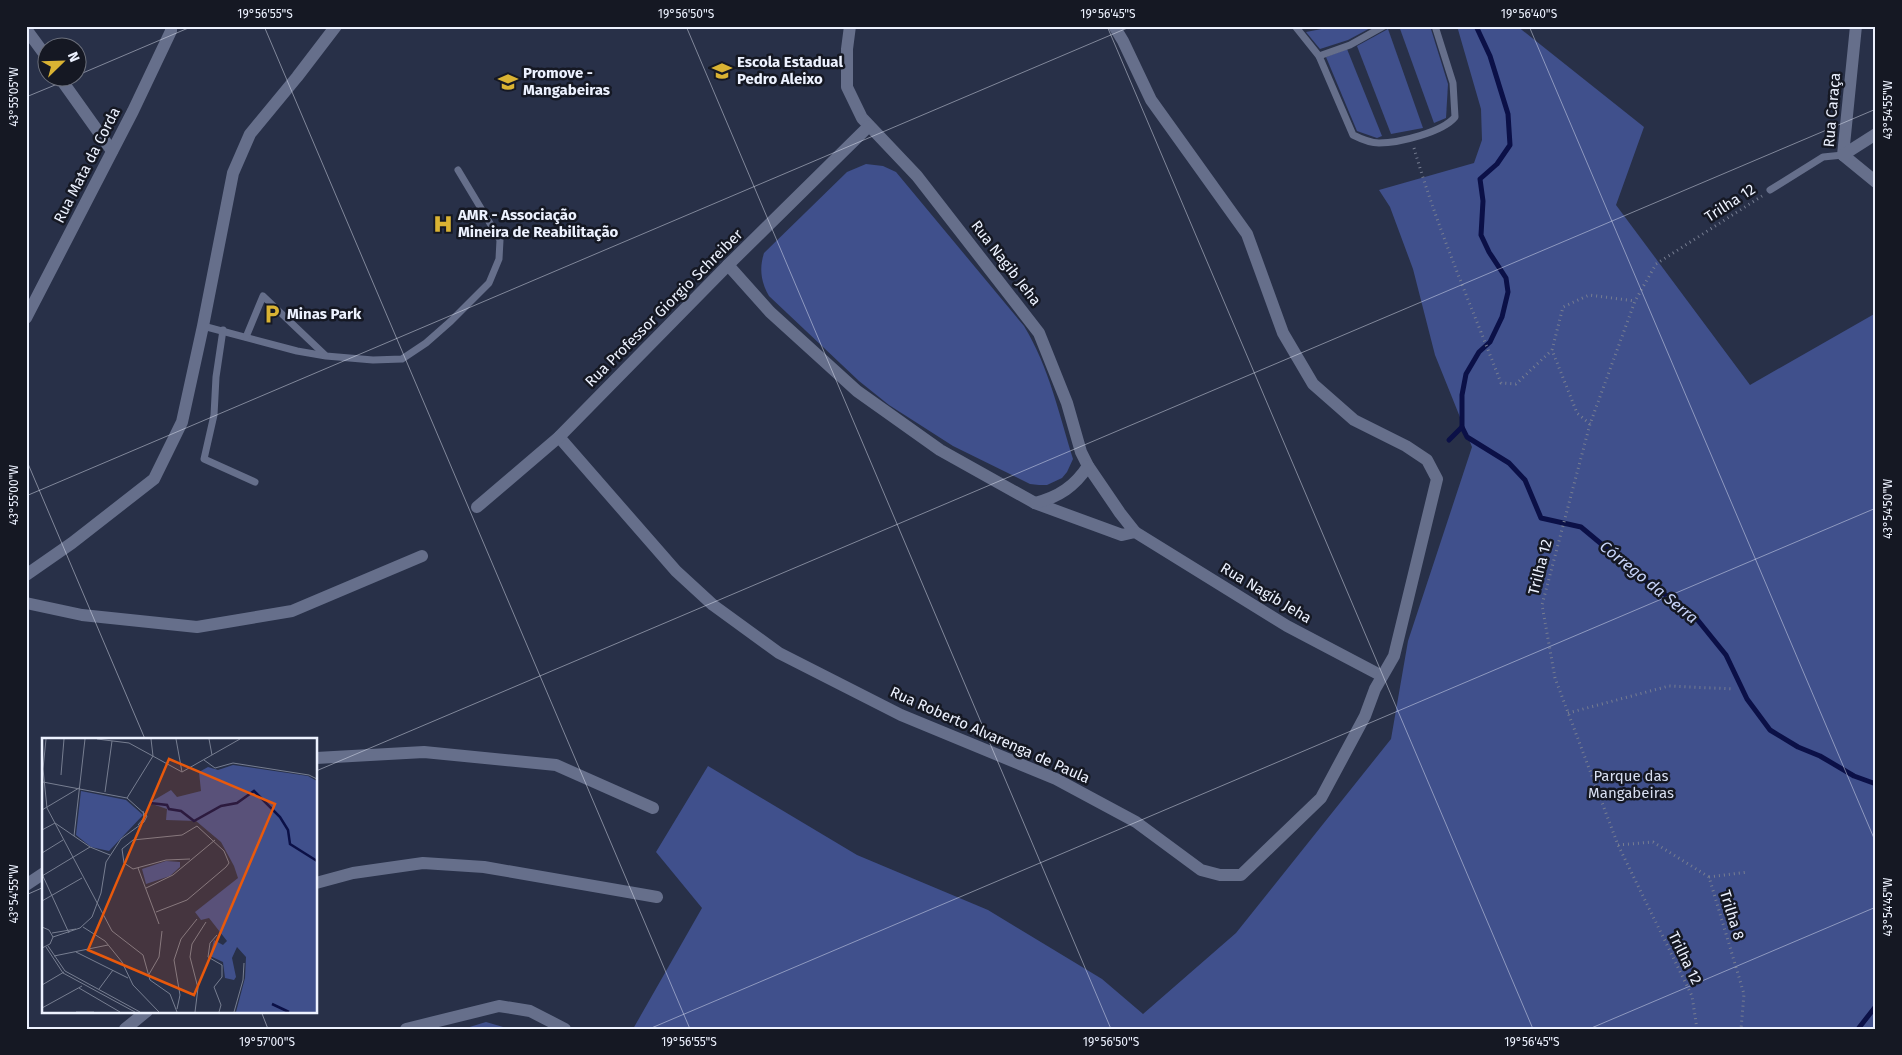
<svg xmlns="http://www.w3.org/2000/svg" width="1902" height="1055" viewBox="0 0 1902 1055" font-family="'Fira Sans',sans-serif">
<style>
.green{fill:#40508c}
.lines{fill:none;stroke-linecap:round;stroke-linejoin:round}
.stream{stroke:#0b1047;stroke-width:5}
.path{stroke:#767d91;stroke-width:3;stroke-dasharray:1 4;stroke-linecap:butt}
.lane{stroke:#666f8b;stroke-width:7}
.street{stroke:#666f8b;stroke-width:12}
.ticks{fill:none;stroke:#edf2ff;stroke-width:1;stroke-opacity:0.45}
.labels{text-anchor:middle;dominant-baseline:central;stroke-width:5;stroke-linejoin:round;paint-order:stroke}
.poi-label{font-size:15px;font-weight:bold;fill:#edf2ff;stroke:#151823;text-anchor:start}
.street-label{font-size:15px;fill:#edf2ff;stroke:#151823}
.park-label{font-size:15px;fill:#d8dff1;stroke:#151823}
.water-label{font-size:16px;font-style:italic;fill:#c8d4f9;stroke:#151823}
.inset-river{fill:none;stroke:#0b1047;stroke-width:2.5}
.inset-road{fill:none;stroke:#777e91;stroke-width:1}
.view{fill:#e8590c;fill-opacity:0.15;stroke:#e8590c;stroke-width:2.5}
.inset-edge{fill:none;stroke:#edf2ff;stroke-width:2.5}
.neatline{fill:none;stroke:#edf2ff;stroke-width:2}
.ticks-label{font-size:12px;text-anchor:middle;fill:#edf2ff}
</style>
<rect width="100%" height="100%" fill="#283048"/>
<g class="green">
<polygon points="1337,26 1374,26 1348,40 1320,49 1306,32"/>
<polygon points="1399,26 1430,26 1448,84 1446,118 1434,123"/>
<polygon points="1457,26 1517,26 1644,127 1616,205 1750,385 1876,313 1876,1029 633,1029 702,908 656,852 708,766 857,855 988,910 1102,979 1143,1014 1236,933 1391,739 1408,641 1472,447 1435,355 1413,269 1390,207 1379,190 1474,163 1482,140 1481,109"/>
<polygon points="1388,29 1423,128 1391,134 1357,46"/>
<polygon points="1347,49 1382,136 1377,138 1357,131 1326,57"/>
<path d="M866,164L883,166L896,172L1024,326C1049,367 1059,414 1073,459L1067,472L1062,478L1047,485H1039L1030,484L953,446L889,405L859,381L769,296C761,282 759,269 764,253L847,172Z"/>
<polygon points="486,1022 510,1029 463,1029"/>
</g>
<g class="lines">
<g class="stream">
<polyline points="1476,26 1490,56 1508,114 1510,145 1497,164 1480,179 1483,201 1481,235 1489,252 1506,278 1508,292 1502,317 1490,342 1479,352 1466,374 1462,395 1462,427 1467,437 1509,463 1525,480 1541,518 1581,527 1647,582 1692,613 1726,655 1747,699 1770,730 1798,747 1820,756 1854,776 1876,784"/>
<polyline points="1449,440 1462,427"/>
<polyline points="1858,1029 1876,1006"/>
</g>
<g class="path">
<path d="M1414,148C1437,228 1471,305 1501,383L1516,384L1552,350"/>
<polyline points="1590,424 1577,413 1552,350 1563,307 1589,295 1635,301"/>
<polyline points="1568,713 1669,686 1734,689"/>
<polyline points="1618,845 1653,842 1709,877 1744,994 1741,1029"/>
<polyline points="1709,877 1748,872"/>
<polyline points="1697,1029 1692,996 1618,845 1555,678 1542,605 1590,424 1635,301 1656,264 1762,196"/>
</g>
<g class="lane">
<path d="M1295,26L1319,56L1353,135C1361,139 1370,143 1379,143C1399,143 1443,132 1455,117L1453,83L1435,26"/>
<polyline points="1319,56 1350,45 1384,26"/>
<polyline points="1770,190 1823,157 1843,155"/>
<polyline points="203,326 297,351 326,356 373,360 402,359 426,343 451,321 489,283 499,259 500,240 458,170"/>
<polyline points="223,330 216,377 214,415 204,459 255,482"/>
<polyline points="246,337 263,296 325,355"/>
</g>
<g class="street">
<polyline points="850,26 847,49 847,87 862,118 917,176 1039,333 1067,403 1081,452 1088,466 1120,513 1135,532"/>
<polyline points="26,29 48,59"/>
<polyline points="60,78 112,151"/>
<polyline points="1843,155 1856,26"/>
<polyline points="1843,155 1876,182"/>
<polyline points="1843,155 1876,134"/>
<polyline points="728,265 770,312 857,391 940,450 1035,503 1122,535 1135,532 1287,626 1382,676"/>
<polyline points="26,318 133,111 171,31 171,26"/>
<polyline points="559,437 676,571 713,605 779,653 901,715 1056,779 1136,822 1201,870 1220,875 1241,875 1321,798 1365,716 1375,689 1394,656 1437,479 1427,460 1406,446 1354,420 1313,384 1283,333 1247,234 1151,100 1123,41 1114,26"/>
<path d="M1035,503C1059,497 1075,486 1088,466"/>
<polyline points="477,507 559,437 728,265 869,126"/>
<polyline points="26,575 72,543 154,479 182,422 203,326 233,173 250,134 297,77 336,26"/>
<polyline points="26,603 82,615 197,627 292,611 422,556"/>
<polyline points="316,758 424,752 556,765 653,808"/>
<polyline points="316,883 353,873 423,863 484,867 657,897"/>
<polyline points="26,885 44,873"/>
<polyline points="125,1029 147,1011"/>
<polyline points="406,1029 499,1006 530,1011 565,1029"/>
</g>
</g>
<path class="ticks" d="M264,26L690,1029M686,26L1111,1029M1107,26L1533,1029M1529,26L1876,843M78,75L193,26M26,97L72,78M26,459L145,739M26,496L1132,26M316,771L1876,109M26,895L44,887M261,1011L268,1029M649,1029L1876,508M1589,1029L1876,907"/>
<defs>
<symbol id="school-bare" viewBox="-9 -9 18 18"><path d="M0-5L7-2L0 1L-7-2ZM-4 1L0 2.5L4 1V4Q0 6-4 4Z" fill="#dab333" stroke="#151823" stroke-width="2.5" paint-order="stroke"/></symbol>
<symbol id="hospital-bare" viewBox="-9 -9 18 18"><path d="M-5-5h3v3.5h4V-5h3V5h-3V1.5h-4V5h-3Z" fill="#dab333" stroke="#151823" stroke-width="2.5" paint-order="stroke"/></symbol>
<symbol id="parking-bare" viewBox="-9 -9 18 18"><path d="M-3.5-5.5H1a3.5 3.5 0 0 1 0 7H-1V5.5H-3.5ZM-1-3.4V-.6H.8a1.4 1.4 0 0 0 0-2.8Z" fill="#dab333" stroke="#151823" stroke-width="2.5" paint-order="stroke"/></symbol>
</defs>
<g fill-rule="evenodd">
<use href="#school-bare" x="708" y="57" width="28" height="28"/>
<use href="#school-bare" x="494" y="68" width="28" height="28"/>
<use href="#hospital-bare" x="429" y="210" width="28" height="28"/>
<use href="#parking-bare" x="258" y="300" width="28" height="28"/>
</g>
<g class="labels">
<g class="poi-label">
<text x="737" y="62">Escola Estadual<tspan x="737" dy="17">Pedro Aleixo</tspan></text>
<text x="523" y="73">Promove -<tspan x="523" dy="17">Mangabeiras</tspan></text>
<text x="458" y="215">AMR - Associação<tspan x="458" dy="17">Mineira de Reabilitação</tspan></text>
<text x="287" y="314">Minas Park</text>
</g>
<g class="street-label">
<text transform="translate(1832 110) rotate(-85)">Rua Caraça</text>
<text transform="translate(87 165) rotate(-63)">Rua Mata da Corda</text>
<text transform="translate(1730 203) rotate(-33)">Trilha 12</text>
<text transform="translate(1006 263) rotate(52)">Rua Nagib Jeha</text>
<text transform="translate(664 308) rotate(-45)">Rua Professor Giorgio Schreiber</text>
<text transform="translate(1540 567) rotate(-76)">Trilha 12</text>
<text transform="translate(1266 593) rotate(31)">Rua Nagib Jeha</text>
<text transform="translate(990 735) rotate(24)">Rua Roberto Alvarenga de Paula</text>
<text transform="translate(1732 915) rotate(73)">Trilha 8</text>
<text transform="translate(1685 958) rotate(64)">Trilha 12</text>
</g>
<g class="park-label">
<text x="1631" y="776">Parque das<tspan x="1631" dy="17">Mangabeiras</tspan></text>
</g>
<g class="water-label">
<text transform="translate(1649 582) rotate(39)">Córrego da Serra</text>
</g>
</g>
<g transform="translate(42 738)">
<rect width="275" height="275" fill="#283048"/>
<path d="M191,27L266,38L275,43V274H194L203,240L204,219L195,209L190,220L194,239L192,242L183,240L181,224L168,218L172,202L181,207L185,203L167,180L159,182L153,174L196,140L192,128L179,104L154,83L124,82L125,71L107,65L129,52L135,59L159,53L157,34L166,29L176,32ZM39,53L84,62L101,77L67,113L49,109L34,97ZM124,123L138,124V129L128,138L104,146L100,131Z" fill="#40508c"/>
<path class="inset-river" d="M108,65L125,67L127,71L139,73L152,83L179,68L195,65L212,53L238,79L246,92L248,106L275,123M230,266L247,274"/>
<path class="inset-road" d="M4,1L1,31L5,70L70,193L101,217L108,242L128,256L135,274M55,1L87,5L140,34M134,1L140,34M167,1L170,17M162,22L173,30L191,25L267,37L275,41M140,34L198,1M19,37L22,1M1,44L85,60L105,78L102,84L79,101L64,124L59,155L50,179L38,190L11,199M63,54L70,3M85,60L111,18L109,1M0,72L37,50M96,87L102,80L101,73M0,92L13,85L48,109L68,117M32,98L43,1M0,115L21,102M96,130L117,186M0,136L27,195M0,138L48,109M104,150L131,137L173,102M0,163L40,140M114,174L145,162L184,129L187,125L182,113L155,88L140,97L91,102L80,111L82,125L91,131L124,122L148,121M0,189L7,192L11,199L8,206L0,210M41,189L63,203L80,224L91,247L117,274M10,195L34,191M175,197L168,205L166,219L180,227V239L172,249L179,267L177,274M6,208L23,233L98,274M4,209L21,235L93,274M34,214L86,240M12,218L66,207M106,238L117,219L120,193M0,247L22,234M37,250L78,274M57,251L71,232M0,270L40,248M135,271L138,257L132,222L139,201L155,181M34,274H52M153,274L156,250L148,219L150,206L164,184M192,274L201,242L202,225"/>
<path class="view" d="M127,21L233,66L152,257L46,212Z"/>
<rect width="275" height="275" class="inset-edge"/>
</g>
<rect width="1902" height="1055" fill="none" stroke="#151823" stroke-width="55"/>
<g transform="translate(62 62) rotate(67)"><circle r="24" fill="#151823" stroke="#6b6f7b"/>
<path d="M0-4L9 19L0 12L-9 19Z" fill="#dab333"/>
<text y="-8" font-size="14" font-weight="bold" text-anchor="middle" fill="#edf2ff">N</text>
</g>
<rect x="28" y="28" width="1846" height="1000" class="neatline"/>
<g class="ticks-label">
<text x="265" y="18">19°56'55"S</text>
<text x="686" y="18">19°56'50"S</text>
<text x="1108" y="18">19°56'45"S</text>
<text x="1529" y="18">19°56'40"S</text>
<text transform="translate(14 97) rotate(-90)" y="4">43°55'05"W</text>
<text transform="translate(1888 110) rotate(-90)" y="4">43°54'55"W</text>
<text transform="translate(14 495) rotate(-90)" y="4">43°55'00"W</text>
<text transform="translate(1888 509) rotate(-90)" y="4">43°54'50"W</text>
<text transform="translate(14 894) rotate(-90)" y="4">43°54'55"W</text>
<text transform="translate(1888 907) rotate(-90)" y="4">43°54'45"W</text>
<text x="267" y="1046">19°57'00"S</text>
<text x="689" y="1046">19°56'55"S</text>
<text x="1111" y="1046">19°56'50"S</text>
<text x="1532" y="1046">19°56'45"S</text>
</g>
</svg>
